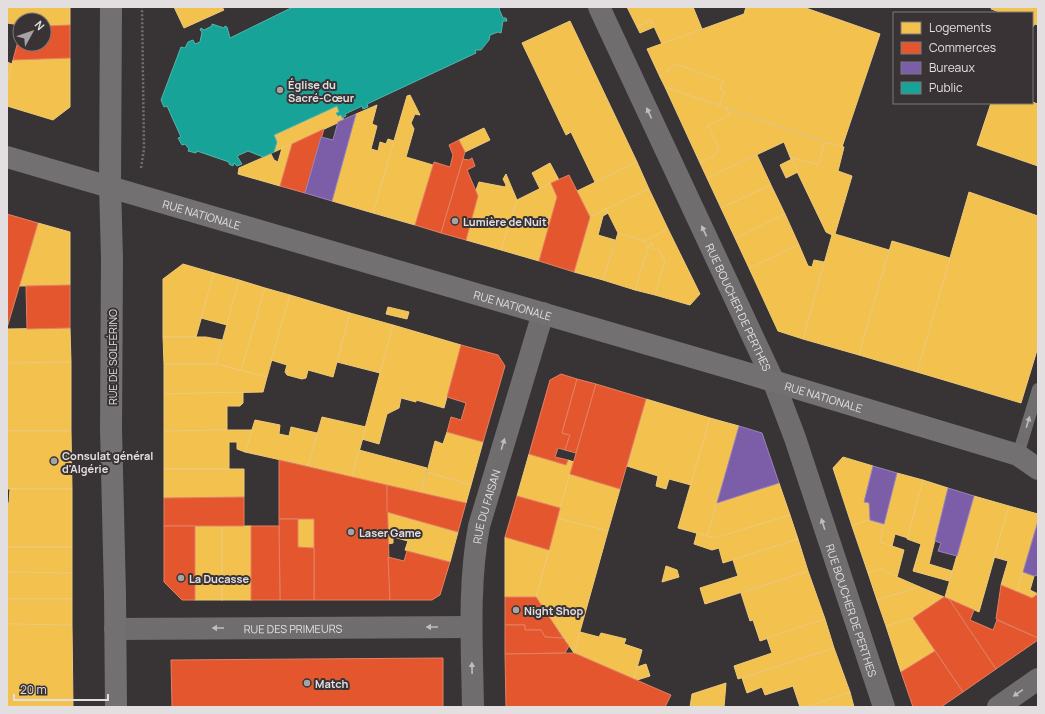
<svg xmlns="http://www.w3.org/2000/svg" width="1045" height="714" viewBox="0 0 1045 714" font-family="Manrope,sans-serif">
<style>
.homes{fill:#f2c14e;stroke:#eeca7a}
.shops{fill:#e4572e;stroke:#e48063}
.offices{fill:#7b5ea7;stroke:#9a85b8}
.public{fill:#17a398;stroke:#54b5ae}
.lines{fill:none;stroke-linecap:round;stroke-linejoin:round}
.path{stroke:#716f70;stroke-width:2.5;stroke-dasharray:2 2;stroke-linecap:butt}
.lane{stroke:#6f6d6d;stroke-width:12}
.street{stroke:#6f6d6d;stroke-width:22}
.secondary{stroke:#727071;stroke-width:22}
.oneway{fill:#c0bdbe}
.poi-dot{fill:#a7a3a4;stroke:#393336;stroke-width:1.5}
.labels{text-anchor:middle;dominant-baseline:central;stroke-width:4;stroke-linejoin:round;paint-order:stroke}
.poi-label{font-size:11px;font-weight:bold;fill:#e3dfe0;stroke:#393336;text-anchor:start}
.street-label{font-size:11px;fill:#e3dfe0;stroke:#393336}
</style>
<rect width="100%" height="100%" fill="#383436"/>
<g class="homes">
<polygon points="7,7 70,7 70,25 44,26 44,20 20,20 20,25 7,23"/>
<polygon points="174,7 222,7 224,10 184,28"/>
<polygon points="627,7 693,7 702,29 662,44 651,20 637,27"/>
<polygon points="746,7 803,7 880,34 842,147 719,105 725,91 720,89 723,81 675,64 660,77 647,49 744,14"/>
<polygon points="992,7 1038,7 1038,25 1035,24 1032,28 1032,13 1002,13 991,9"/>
<polygon points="651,20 654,27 640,33 637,27"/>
<polygon points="570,21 637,162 595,182 571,132 566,135 522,43"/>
<polygon points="70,58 70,107 53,120 7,106 7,82 13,60"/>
<polygon points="7,62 12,64 7,82"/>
<polygon points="675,64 723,81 720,89 725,91 719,105 665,87 660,77"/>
<polygon points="665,87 726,108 730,115 708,125 719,148 714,156 700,163"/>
<polygon points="410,95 420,115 415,114 411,123 414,129 406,157 433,165 415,225 373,213 407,96"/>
<polygon points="1032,102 1038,104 1038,166 977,145 991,103"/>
<polygon points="377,105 372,124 377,126 371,149 378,151 380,142 386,144 388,139 394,141 373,213 332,201 356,114"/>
<polygon points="337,106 339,112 336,113 338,116 341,115 344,120 274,152 277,142 274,135"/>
<polygon points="726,108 825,142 818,165 790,157 784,142 707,178 700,163 714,156 719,148 708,125 730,115"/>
<polygon points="484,128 490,140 465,152 459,140"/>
<polygon points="825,142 844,147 838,171 852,176 835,234 832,235 826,232 790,157 818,165"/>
<polygon points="292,144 280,186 238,174 239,168 271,154 274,160 278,162 282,148"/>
<polygon points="757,155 771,185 721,208 707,178"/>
<polygon points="792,159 798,172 786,178 780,165"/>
<polygon points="637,162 649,189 590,217 577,191"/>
<polygon points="550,163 559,180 540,189 532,173"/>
<polygon points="506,174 517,200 501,250 466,240 478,196 476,190 479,182 505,187 506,185 503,179"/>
<polygon points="551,183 557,197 539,261 501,250 517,200"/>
<polygon points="771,185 785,214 735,238 721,208"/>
<polygon points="649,189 668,229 644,241 618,233 606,209"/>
<polygon points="969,192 1038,216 1038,347 1021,403 917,372"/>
<polygon points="606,209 608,213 603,216 598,235 615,240 603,280 574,272 590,217"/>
<polygon points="785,214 799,245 749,268 735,238"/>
<polygon points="38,223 70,232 70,285 19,286"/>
<polygon points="668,229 700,294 690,305 655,295 665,260 663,259 660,251 652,248 653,244 650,243 648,248 644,241"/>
<polygon points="618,233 644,241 648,248 635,290 603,280"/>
<polygon points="835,234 889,250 859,355 803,339 832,235"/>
<polygon points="892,241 950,258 917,372 859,355"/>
<polygon points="650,243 653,244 652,248 660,251 663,259 665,260 655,295 635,290"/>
<polygon points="799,245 808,266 812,267 814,260 824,262 803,339 778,331 749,268"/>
<polygon points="183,264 214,273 196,337 163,337 163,279"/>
<polygon points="214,273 239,280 227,325 201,318"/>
<polygon points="239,280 265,288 241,371 216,364"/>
<polygon points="265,288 290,295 267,377 241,371"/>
<polygon points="290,295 350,313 333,377 308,370 306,378 302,379 287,375 285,372 287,365 271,360"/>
<polygon points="388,307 409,312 407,319 386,314"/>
<polygon points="350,313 393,325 380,373 337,362"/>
<polygon points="393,325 461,345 444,408 416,400 416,402 401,398 399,408 387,414 379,444 362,439"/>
<polygon points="70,328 71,362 7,363 7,329"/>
<polygon points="163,337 206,337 222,340 216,364 164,364"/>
<polygon points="71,362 71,431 7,431 7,363"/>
<polygon points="164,364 216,364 267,377 263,392 164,394"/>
<polygon points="243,392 243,403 240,406 227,406 227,430 164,431 164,394"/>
<polygon points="646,399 710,418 691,485 669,479 666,489 656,486 658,476 627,466"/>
<polygon points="322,417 366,427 352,477 308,466"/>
<polygon points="710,418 739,426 707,536 678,528"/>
<polygon points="255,420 280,425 279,434 289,436 291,427 317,433 308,466 245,452"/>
<polygon points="227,430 252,430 245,452 237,449 237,442 229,442 229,469 164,469 164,431"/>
<polygon points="7,431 71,431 72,489 7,489"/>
<polygon points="447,432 483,442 471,485 427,472 435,441 443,444"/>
<polygon points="359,450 427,468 421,493 352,477"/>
<polygon points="529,454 566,465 568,460 574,462 560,508 517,496"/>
<polygon points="843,457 873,466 864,502 869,503 870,520 852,526 833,468"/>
<polygon points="164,469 244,469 244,497 164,498"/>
<polygon points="427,472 471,485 466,503 421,493"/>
<polygon points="897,473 923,480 908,538 895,534 892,546 880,542"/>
<polygon points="570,474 620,489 608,531 557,518"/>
<polygon points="923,480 948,488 929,564 952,571 949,581 913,571 921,544 907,539"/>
<polygon points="779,483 790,515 715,538 707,536 717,503"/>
<polygon points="10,489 72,489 72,547 7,547 7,503 9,503"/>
<polygon points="974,496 1009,506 979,612 945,597"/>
<polygon points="1009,506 1038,514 1038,521 1017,592 1001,585 1008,561 994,557"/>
<polygon points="387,512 458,532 450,562 405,550 408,541 393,537 393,543 388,544"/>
<polygon points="790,515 798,539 723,563 719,548 712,550 694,544 697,533 715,538"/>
<polygon points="557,518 608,531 574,653 536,597"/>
<polygon points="298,519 314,519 314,548 298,547"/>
<polygon points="868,520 884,524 880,542 904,550 897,577 881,569 868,573 852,526"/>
<rect x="195" y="526" width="27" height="74"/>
<rect x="222" y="526" width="29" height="74"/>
<polygon points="505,537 549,550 536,597 505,597"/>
<polygon points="798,539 808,571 705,604 700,588 738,576 733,560"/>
<polygon points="7,547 72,547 72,573 7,572"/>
<polygon points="666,566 677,570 679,577 662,582"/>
<polygon points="881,569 897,577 920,587 877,600 868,573"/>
<polygon points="808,571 825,619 760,641 753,620 750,621 741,593"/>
<polygon points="7,572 72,573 72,599 7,599"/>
<polygon points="1023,572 1034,576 1030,590 1038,594 1032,598 1017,592"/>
<polygon points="920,587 944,597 913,618 886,626 877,600"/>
<polygon points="7,599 72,599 72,625 7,624"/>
<polygon points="913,618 935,651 901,672 886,626"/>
<polygon points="825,619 834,648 738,679 734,666 772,653 767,638"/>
<polygon points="7,624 72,625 73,707 7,707"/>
<polygon points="580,632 599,637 601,633 626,639 624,644 642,650 634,679 574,653"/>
<polygon points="834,648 850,692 806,707 800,707 793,686 765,695 762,687 747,693 742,678"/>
<polygon points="646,664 650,676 637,680 634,679 637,667"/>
<polygon points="726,683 724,707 690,707 692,694"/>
<polygon points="850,692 854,707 806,707"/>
</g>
<g class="shops">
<polygon points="70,25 70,58 13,60 20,34 20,44 44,44 44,26"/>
<polygon points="324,129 305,193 280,186 292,144"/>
<polygon points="459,140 465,152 441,233 415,225 434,162 450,167 453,155 449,145"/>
<polygon points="472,158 475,166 467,170 478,196 466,240 441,233 463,159 469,160"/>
<polygon points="569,175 590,217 574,272 539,261 557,197 551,183"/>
<polygon points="7,214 38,223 7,328"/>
<polygon points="70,285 70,328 27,329 26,286"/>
<polygon points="461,345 498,355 505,366 483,442 447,432 451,417 461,420 466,403 447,397"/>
<polygon points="561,374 577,379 562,433 570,435 565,450 558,448 555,457 568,460 566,465 529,454 550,380"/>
<polygon points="577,379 596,384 576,453 565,450 570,435 562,433"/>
<polygon points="596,384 646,399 620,489 570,474"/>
<polygon points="279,460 387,485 390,600 314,600 314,519 279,519"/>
<polygon points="387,485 466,503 458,532 387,512"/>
<polygon points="517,496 560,508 549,550 505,537"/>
<polygon points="244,497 244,526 164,526 164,498"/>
<polygon points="279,519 298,519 298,547 314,548 314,600 280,600"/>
<polygon points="164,526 195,526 195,600 182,600 164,582"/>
<polygon points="251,526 279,526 280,600 251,600"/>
<polygon points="407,551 450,562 440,595 432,600 390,600 388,557 404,561"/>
<polygon points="1001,585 1032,598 1038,594 1038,638 996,619"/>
<polygon points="505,597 536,597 563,638 545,637 541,630 525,630 525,625 505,625"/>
<polygon points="944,597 949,599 996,669 963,692 913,618"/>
<polygon points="949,599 974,610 970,620 993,630 997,620 1038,638 1038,640 996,669"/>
<polygon points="505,625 525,625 525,630 541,630 545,637 563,638 569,646 565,653 505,654"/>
<polygon points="935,651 963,692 941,707 913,707 901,672"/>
<polygon points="574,653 671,695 665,707 506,707 505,654"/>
<polygon points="443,658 443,707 172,707 171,660"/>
</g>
<g class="offices">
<polygon points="356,114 332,201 305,193 321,137 333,140 338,122"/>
<polygon points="739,426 762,433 779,483 717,503"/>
<polygon points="873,466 897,473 884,524 870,520 869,503 864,502"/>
<polygon points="948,488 974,496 957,556 938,551 941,543 935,541"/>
<polygon points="1038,521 1038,575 1034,576 1023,572"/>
</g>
<polygon class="public" points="293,7 501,7 499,9 503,18 506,18 507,21 503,21 501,33 498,32 490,35 489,40 481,50 475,50 476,53 367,104 368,107 363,109 362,106 345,114 346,116 342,118 341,115 338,116 336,113 339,112 337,106 274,135 277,142 274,152 263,157 248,151 237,156 242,164 237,166 234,163 233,166 229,164 229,162 197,151 196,153 188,151 189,149 185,144 182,145 178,138 181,137 167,106 164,107 161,100 181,47 185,48 188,42 193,40 195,44 200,42 202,32 200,30 201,28 204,30 212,26 212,24 224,28 225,26 227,27 230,38"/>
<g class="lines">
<polyline class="path" points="141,168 144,149 142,7"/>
<polyline class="lane" points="1018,455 1038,389"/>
<g class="street">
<path id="s1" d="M599,7L773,380L795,438L884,707"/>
<path id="s2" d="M115,629L471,627"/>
<path id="s3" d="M473,707C472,647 468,585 479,526L543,313"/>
<polyline points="998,707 1038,679"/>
</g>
<g class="secondary">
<polyline points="111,7 110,186 112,258 111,429 115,594 116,707"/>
<path id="s4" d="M7,157L740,371L1018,455L1038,469"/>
</g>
</g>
<defs><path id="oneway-solid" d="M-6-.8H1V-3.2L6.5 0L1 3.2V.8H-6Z"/></defs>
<g class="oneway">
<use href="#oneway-solid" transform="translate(649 113) rotate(-115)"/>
<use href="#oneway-solid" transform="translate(704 231) rotate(-115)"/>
<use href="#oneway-solid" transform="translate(1028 422) rotate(-73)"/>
<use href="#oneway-solid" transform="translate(503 444) rotate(-73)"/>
<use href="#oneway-solid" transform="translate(823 524) rotate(-108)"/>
<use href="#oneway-solid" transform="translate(432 627) rotate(180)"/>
<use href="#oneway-solid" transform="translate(218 628) rotate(180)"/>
<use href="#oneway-solid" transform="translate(472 668) rotate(-91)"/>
<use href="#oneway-solid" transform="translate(1018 693) rotate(145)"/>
</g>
<g class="poi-dot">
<circle cx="280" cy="90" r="4"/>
<circle cx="455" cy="221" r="4"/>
<circle cx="54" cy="461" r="4"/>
<circle cx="351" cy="532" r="4"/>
<circle cx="181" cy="578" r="4"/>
<circle cx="516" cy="610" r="4"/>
<circle cx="307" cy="683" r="4"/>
</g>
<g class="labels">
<g class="poi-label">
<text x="288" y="84">Église du<tspan x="288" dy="13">Sacré-Cœur</tspan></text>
<text x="463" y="221">Lumière de Nuit</text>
<text x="62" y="455">Consulat général<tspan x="62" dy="13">d'Algérie</tspan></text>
<text x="359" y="532">Laser Game</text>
<text x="189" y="578">La Ducasse</text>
<text x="524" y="610">Night Shop</text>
<text x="315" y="683">Match</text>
</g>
<g class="street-label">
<text stroke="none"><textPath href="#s4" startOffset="203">RUE NATIONALE</textPath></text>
<text stroke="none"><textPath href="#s4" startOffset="527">RUE NATIONALE</textPath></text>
<text stroke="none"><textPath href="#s1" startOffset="331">RUE BOUCHER DE PERTHES</textPath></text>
<text transform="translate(112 357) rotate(-90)">RUE DE SOLFÉRINO</text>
<text stroke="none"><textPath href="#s4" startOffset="851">RUE NATIONALE</textPath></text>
<text stroke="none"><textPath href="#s3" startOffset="202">RUE DU FAISAN</textPath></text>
<text stroke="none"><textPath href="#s1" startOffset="655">RUE BOUCHER DE PERTHES</textPath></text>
<text stroke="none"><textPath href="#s2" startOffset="178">RUE DES PRIMEURS</textPath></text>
</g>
</g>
<rect width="1045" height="714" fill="none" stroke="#e3dfe0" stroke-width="16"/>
<rect x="893" y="12" width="140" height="92" fill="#393336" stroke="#7d787a"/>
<rect x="901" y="22" width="20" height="12" fill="#f2c14e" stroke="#7d787a"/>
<text x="929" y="32" font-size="12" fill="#e3dfe0">Logements</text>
<rect x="901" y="42" width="20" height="12" fill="#e4572e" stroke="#7d787a"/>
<text x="929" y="52" font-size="12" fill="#e3dfe0">Commerces</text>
<rect x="901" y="62" width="20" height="12" fill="#7b5ea7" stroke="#7d787a"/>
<text x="929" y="72" font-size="12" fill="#e3dfe0">Bureaux</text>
<rect x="901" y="82" width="20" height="12" fill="#17a398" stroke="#7d787a"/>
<text x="929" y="92" font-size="12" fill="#e3dfe0">Public</text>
<g transform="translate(32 32) rotate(50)"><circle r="19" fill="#393336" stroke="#7d787a"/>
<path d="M0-3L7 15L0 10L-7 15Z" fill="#a7a3a4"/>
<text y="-6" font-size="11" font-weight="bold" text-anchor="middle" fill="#e3dfe0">N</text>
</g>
<path d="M14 694v6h94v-6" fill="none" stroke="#e3dfe0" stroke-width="2"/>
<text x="20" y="694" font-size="12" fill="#e3dfe0" stroke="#393336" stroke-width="3" paint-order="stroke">20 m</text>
</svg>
